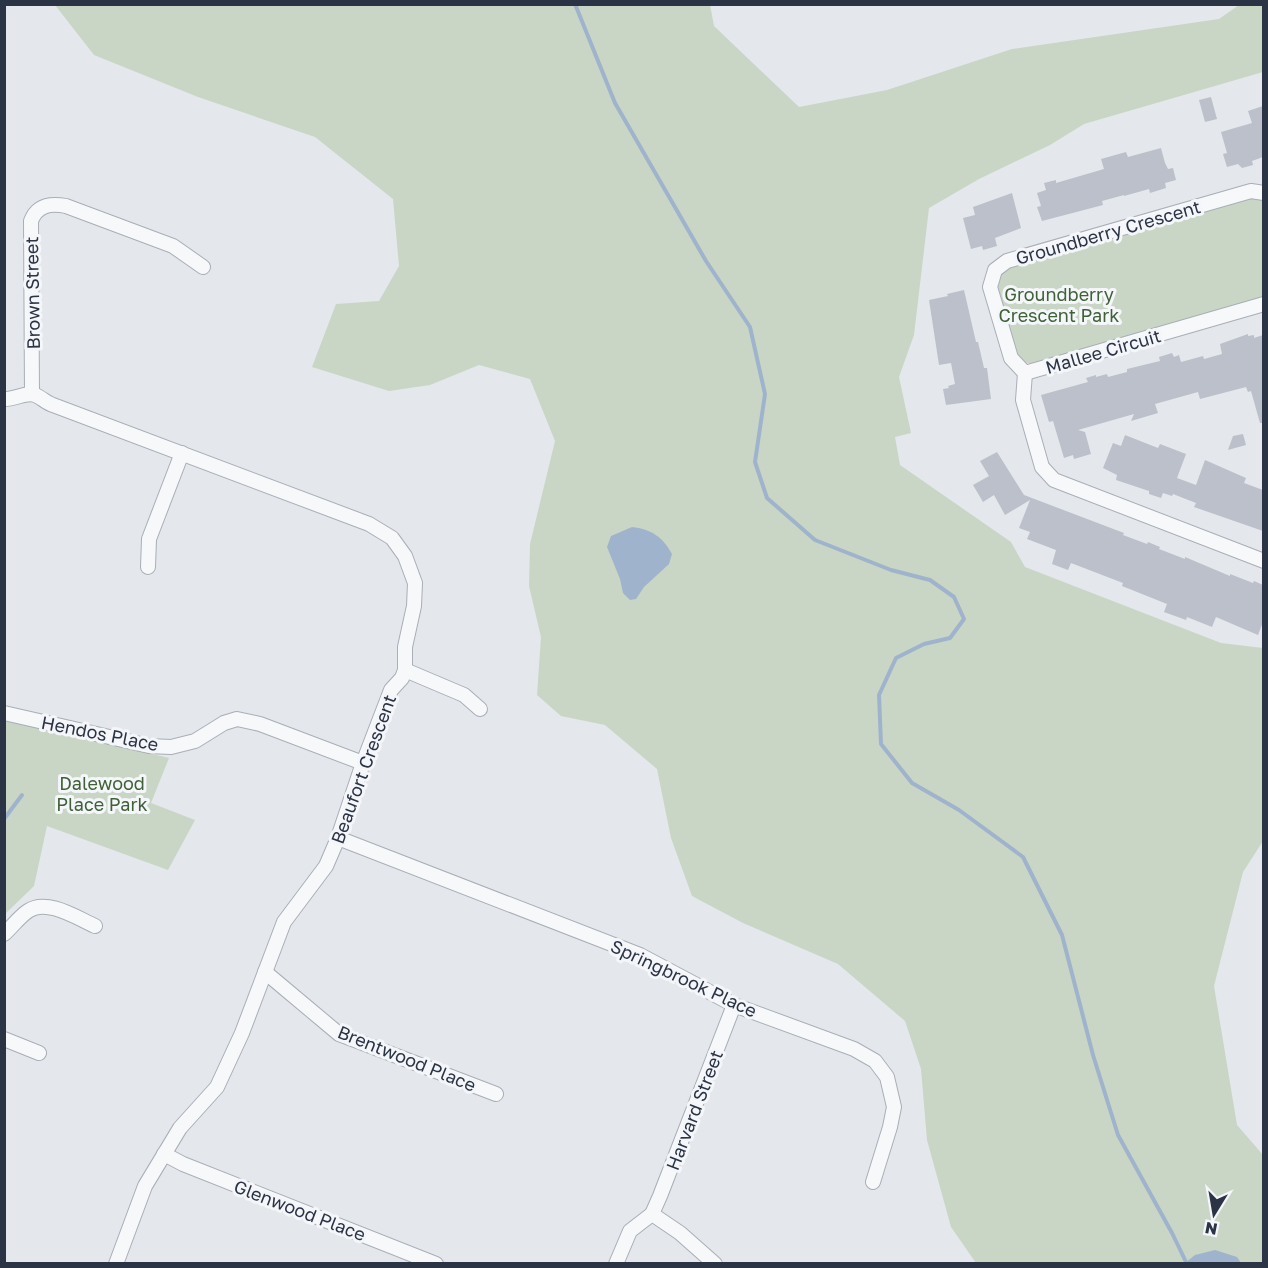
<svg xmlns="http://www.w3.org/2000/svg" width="1268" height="1268" viewBox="0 0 1268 1268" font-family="'Golos Text',sans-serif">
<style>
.green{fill:#c9d6c5}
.water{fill:#9fb4cc}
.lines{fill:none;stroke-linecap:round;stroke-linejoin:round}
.stream{stroke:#9fb4cc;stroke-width:4}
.building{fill:#bbc0ca}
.minor-casing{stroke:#a9aeb7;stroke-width:16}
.minor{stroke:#f7f8fa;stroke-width:14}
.labels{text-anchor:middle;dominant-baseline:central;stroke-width:6;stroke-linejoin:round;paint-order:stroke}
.street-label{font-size:18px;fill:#2b3445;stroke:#f4f6f9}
.park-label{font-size:18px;fill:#3f6138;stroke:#f4f6f9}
</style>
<rect width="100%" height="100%" fill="#e4e7ec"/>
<g class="green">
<polygon points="55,5 710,5 714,26 799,107 887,90 1012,49 1219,19 1239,5 1263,5 1263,72 1084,124 1050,145 979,179 929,208 914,335 899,377 911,433 895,437 900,465 1011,542 1025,567 1221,643 1263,648 1263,841 1243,872 1214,986 1237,1125 1263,1155 1263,1263 976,1263 951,1227 927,1140 921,1069 905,1021 838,964 743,923 692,896 671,838 657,769 605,725 561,716 537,695 541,637 529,586 530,544 555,441 530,379 479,365 430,385 389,391 312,367 336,304 379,301 399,266 393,199 315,137 198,97 94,55"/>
<polygon points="1248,197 1263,199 1263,299 1032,364 1024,362 1016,355 997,290 1000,275 1008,267"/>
<polygon points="5,719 169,758 151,803 195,820 168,870 47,826 34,886 5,914"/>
</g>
<g class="water">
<path d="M632,527C651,529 663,537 672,554L669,564L644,587L636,599L630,600L623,593L620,579L607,547L611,536Z"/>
<polygon points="1215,1250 1237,1257 1241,1263 1185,1263 1195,1255"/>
</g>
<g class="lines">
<g class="stream">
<polyline points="575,4 615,103 706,261 750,327 765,394 755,462 767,498 815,540 891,570 930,580 954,597 964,619 950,638 924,644 896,658 879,695 881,744 912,783 959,810 1023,857 1062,935 1093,1055 1118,1135 1172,1233 1187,1264"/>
<polyline points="4,819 22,795"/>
</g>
</g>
<g class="building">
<polygon points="1211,97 1217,119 1205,122 1199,100"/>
<polygon points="1263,106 1263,157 1252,161 1253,165 1242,168 1238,164 1227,167 1223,154 1227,153 1221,132 1252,123 1248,111"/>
<polygon points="1161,148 1165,163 1168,169 1173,168 1176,180 1165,183 1166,188 1150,193 1149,189 1124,196 1124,195 1102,201 1103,205 1042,221 1037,207 1041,206 1037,193 1046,190 1044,183 1056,180 1056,183 1104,169 1101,159 1126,152 1128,157"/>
<polygon points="1012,193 1021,228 995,238 997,246 983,250 982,246 971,249 963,218 975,215 973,207"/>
<polygon points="964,290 976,342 978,342 984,368 987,368 991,399 946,405 943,389 949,388 948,386 955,384 951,363 939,365 929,300 948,296 947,294"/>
<polygon points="1248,334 1248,336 1254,335 1254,338 1263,335 1263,423 1260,423 1251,391 1248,392 1246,387 1200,399 1198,392 1155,404 1158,413 1131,421 1134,414 1078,430 1085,432 1091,454 1074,459 1073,455 1064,458 1053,421 1049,422 1041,395 1088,382 1086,378 1096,375 1096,377 1107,374 1108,377 1127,372 1127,369 1160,361 1159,357 1172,353 1174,357 1179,355 1181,362 1203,356 1204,359 1222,354 1220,344"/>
<polygon points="1243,434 1246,445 1228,450 1233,436"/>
<polygon points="1125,435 1158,448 1160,444 1186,454 1177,478 1196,485 1205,460 1246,478 1244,483 1263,490 1263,531 1194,507 1196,503 1173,494 1172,496 1163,493 1161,498 1149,494 1149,491 1116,480 1117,475 1103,468 1113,443 1121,446"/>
<polygon points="997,452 1024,495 1124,533 1123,535 1147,544 1148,542 1160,547 1159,549 1185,559 1185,557 1230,576 1230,574 1253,583 1254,581 1263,585 1263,622 1258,635 1216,617 1212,627 1187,617 1186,620 1164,612 1167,604 1122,586 1123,583 1071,563 1068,570 1052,564 1056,550 1027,539 1030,532 1019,528 1030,500 1005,515 994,495 983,502 973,485 989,476 980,461"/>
</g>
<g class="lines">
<defs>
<g id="minor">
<polyline points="1025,373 1011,358 990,287 995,270 1007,261 1251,191 1264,193"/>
<polyline points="1025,373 1023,400 1042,467 1054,480 1264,561"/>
<polyline points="1025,373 1264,304"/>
<path d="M32,394L31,221C37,205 50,203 66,206L173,246L203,267"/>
<path d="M4,399C16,399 26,392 35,395C41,397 46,403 53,405L369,524L392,538L405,556L415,583L414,606L405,647V670L402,678L391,690L363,763L338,838L326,866L284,922L242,1033L217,1087L180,1128L145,1186L116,1264"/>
<polyline points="148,567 149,539 182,453"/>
<polyline points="405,670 464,695 480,709"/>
<polyline points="4,713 149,746 171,747 195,741 224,723 237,719 260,724 363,763"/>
<polyline points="338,838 640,955 734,1005 854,1049 875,1061 887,1077 894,1107 890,1127 873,1182"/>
<path d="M4,934C12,927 19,917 28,911C47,898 77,918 95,926"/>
<polyline points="265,972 339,1034 496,1094"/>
<polyline points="4,1039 39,1053"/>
<polyline points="164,1154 183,1164 436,1264"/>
<polyline points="652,1214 660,1196 734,1005"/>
<polyline points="616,1264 630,1231 652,1214 680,1233 715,1264"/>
</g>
</defs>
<use href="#minor" class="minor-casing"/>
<use href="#minor" class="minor"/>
</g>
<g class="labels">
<g class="street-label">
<text transform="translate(1108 232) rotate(-16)">Groundberry Crescent</text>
<text transform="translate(32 293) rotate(-91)">Brown Street</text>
<text transform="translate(1103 351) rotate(-16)">Mallee Circuit</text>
<text transform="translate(100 733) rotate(11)">Hendos Place</text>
<text transform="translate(363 769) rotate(-70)">Beaufort Crescent</text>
<text transform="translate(684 978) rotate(25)">Springbrook Place</text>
<text transform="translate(407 1058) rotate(22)">Brentwood Place</text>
<text transform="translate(694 1110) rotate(-69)">Harvard Street</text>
<text transform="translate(300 1210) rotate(21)">Glenwood Place</text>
</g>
<g class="park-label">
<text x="1059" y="294">Groundberry<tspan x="1059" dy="21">Crescent Park</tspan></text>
<text x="102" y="783">Dalewood<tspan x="102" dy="21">Place Park</tspan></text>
</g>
</g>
<rect width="1268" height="1268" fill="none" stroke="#2b3445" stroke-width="12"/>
<g transform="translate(1214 1214) rotate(191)" stroke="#f4f6f9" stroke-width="4.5" paint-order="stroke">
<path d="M0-4.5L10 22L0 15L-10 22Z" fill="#2b3445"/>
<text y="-9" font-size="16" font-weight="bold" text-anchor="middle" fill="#2b3445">N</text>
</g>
</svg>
